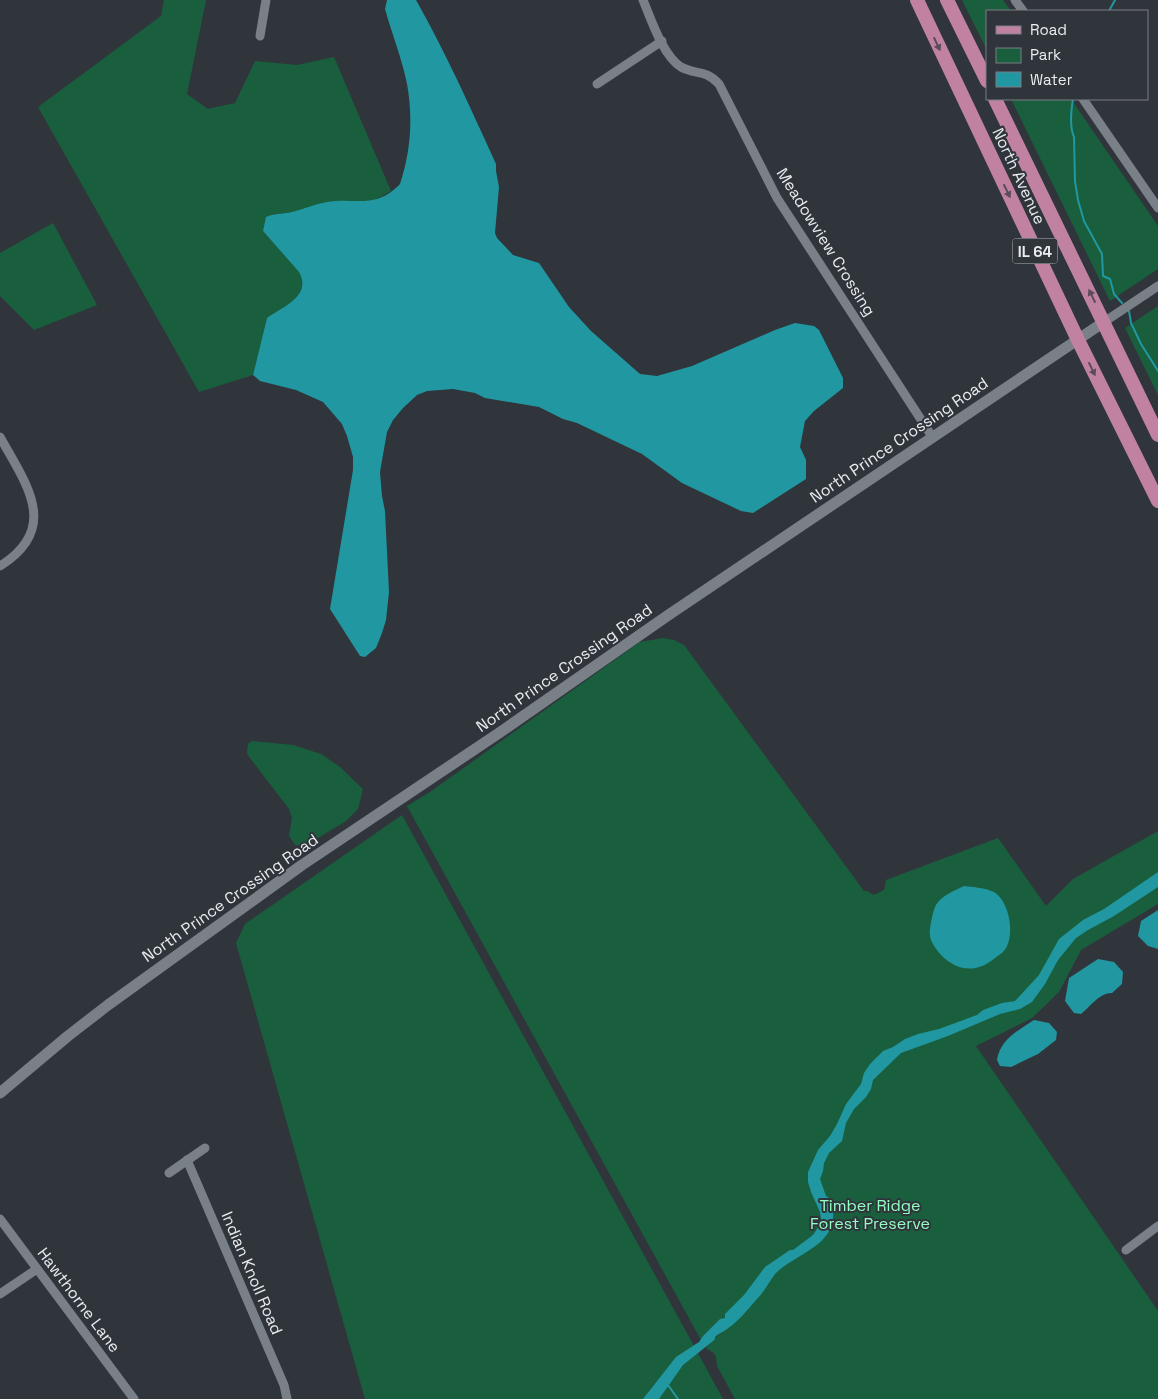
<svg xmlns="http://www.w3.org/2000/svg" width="1158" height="1399" viewBox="0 0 1158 1399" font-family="'Space Grotesk',sans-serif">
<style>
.green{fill:#195f3e}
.water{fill:#2197a1}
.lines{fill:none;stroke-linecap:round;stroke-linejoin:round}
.stream{stroke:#2197a1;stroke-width:2}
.minor{stroke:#798087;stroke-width:9}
.tertiary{stroke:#798087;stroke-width:11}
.primary{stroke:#c082a0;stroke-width:14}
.oneway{fill:#5b4c59}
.labels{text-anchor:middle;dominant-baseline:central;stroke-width:4;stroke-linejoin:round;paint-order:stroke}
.shield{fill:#30353b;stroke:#b2b6ba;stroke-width:1}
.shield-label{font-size:15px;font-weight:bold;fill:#e9edf1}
.street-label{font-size:16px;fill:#e9edf1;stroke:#30353b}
.park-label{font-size:16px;fill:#93fdc3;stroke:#30353b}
</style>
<rect width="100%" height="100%" fill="#30353b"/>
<g class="green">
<path d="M164,0H206L187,94L208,109L235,103L255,61L297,65L334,57L391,191L375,200L364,202H328L290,213L273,214L263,231L299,272C312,296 284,306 267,318L253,375L199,392L38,107L161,16Z"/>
<polygon points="962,0 1003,0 1011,11 987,11 987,50"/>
<polygon points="1011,99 1071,99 1158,226 1158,269 1110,301"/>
<polygon points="53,223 97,305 34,330 0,296 0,253"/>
<polygon points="1158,306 1158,395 1125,328"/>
<polygon points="663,638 674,640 684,645 864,891 867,891 874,895 884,890 886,880 998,838 1046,906 1073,879 1158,831 1158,904 1081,950 1059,992 1032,1018 976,1046 1158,1311 1158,1399 735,1399 717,1366 716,1357 714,1353 707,1349 706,1347 723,1330 720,1319 703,1336 701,1340 407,806 430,792 640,642"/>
<polygon points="252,741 293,745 321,754 340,767 363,789 358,809 346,821 305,846 295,845 289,836 292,818 289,809 247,754 248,744"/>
<polygon points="402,815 694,1346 723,1399 365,1399 236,943 245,924"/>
</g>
<g class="water">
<path d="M387,0H416C446,53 471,109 496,164V171L499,187L495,233L497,238L513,255L539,263L569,307L591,331L640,374L657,376L692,366L775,330L795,323L814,326L819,330L843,378V388L814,411L805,421L800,447L806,460V479L753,513L741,511L682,483L642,454L577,423L563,419L539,407L485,398L475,393L453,389L427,391L417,395L403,408L393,420L387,432L380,472L382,496L385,511L389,592L386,620L382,633L376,648L365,657L360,656L330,609L353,470V457L347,436L342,424L323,402L296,390L260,381L253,375L267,318C284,306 312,296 299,272L263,231L266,217C275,213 283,214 292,212C304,209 315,204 327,202C356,197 375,210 400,184C411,151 413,117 407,84C402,59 392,34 385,9Z"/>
<path d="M1158,872V887L1114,916L1088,930L1076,938L1058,960L1045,984L1032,1002L1020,1009L1000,1014L948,1036L901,1053L873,1080L871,1089L866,1097L854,1109L846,1123L842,1141L829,1153L824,1163L823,1171L820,1179L826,1196C832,1199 832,1205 833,1212C836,1246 794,1254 775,1274C769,1282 764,1292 757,1299C748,1309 738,1322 727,1329C723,1332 719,1333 715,1337V1339L713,1341L683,1365L659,1399H643L676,1357L699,1342L703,1336L720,1319L725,1318V1314L744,1295L765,1267L790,1250H793L813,1235L819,1226L821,1219L820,1212L811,1192L808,1182V1172L818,1150L830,1136L837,1124L846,1104L861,1084L864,1073L870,1064L883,1051L893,1047L905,1039L918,1034L939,1029L977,1015L983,1010L1002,1003L1015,1001L1039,975L1059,939L1083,920L1104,909Z"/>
<path d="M964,886C973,887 986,888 994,892C1009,901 1015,933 1006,948C1004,952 999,955 995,958C977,973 958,972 941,955C937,950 930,942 930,935C929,930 933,910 936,905C942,895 954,891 964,886Z"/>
<polygon points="1158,910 1158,949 1148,946 1138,936 1141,921"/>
<path d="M1098,959L1114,962L1123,972L1122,984L1112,993C1099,993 1090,1007 1081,1014L1074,1013L1065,1001L1069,978Z"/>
<path d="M1034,1020L1049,1023L1057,1032L1056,1040L1038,1054L1011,1067L1000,1066L997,1060C1000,1040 1017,1031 1034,1020Z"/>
</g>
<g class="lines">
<g class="stream">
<polyline points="1109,11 1115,0"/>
<path d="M1073,99C1071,111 1069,126 1074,137L1075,181L1078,200L1084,221L1102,254L1103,276L1110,279L1114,294L1122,303"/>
<polyline points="1129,311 1131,323 1141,344 1158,371"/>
<polyline points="668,1385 678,1399"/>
</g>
<g class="minor">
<path d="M643,0C651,19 663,56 681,67C696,75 705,69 719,84L777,198L933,438"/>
<polyline points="1015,0 1023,11"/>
<polyline points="260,36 266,0"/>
<polyline points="597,84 662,41"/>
<polyline points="1083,99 1158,208"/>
<polyline points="1104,322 1158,286"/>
<path d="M0,437C26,484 61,528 0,566"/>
<polyline points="187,1160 284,1385 287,1399"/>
<polyline points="169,1173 205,1148"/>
<polyline points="0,1219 134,1399"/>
<polyline points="1126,1250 1158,1226"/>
<polyline points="0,1294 37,1269"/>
</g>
<polyline class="tertiary" points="0,1093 68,1036 108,1005 302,865 499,733 667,616 1104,322"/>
<g class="primary">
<polyline points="917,0 1078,340 1158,501"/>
<polyline points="947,0 987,81"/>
<polyline points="995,99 1158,435"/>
</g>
</g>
<defs><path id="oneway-solid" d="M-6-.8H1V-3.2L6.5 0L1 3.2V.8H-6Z" transform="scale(1.25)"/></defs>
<g class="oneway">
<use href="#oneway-solid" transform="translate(937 44) rotate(65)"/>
<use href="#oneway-solid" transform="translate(1007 191) rotate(64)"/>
<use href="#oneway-solid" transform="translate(1092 296) rotate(-116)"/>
<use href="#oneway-solid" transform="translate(1092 369) rotate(64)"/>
</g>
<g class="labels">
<rect class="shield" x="1012.5" y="238.5" width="45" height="25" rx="4"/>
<g class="shield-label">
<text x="1035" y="251">IL 64</text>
</g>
<g class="street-label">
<text transform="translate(1019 176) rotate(65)">North Avenue</text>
<text transform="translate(826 242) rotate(58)">Meadowview Crossing</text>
<text transform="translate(899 440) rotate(-34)">North Prince Crossing Road</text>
<text transform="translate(564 668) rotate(-35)">North Prince Crossing Road</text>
<text transform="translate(230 898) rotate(-35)">North Prince Crossing Road</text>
<text transform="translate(252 1273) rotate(67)">Indian Knoll Road</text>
<text transform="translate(79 1300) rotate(53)">Hawthorne Lane</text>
</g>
<g class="park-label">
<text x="870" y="1205">Timber Ridge<tspan x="870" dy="18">Forest Preserve</tspan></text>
</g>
</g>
<rect x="986" y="10" width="162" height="90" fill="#30353b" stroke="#7a7f84"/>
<rect x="996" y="26" width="25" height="8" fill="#c082a0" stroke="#7a7f84"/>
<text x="1030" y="35" font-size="15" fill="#e9edf1">Road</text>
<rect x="996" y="48" width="25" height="15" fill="#195f3e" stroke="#7a7f84"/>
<text x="1030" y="60" font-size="15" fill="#e9edf1">Park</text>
<rect x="996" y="72" width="25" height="15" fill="#2197a1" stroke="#7a7f84"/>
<text x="1030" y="85" font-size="15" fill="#e9edf1">Water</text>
</svg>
